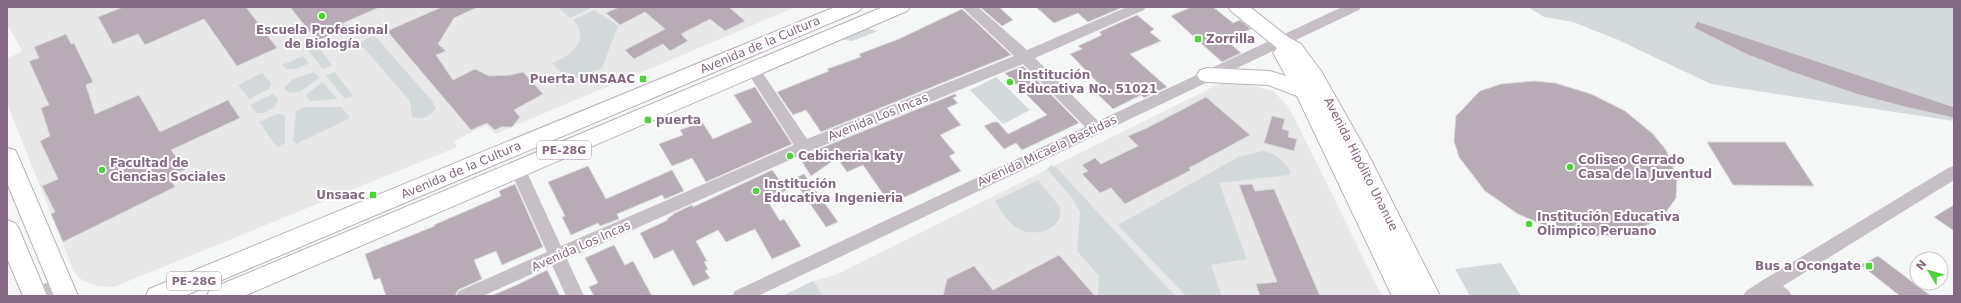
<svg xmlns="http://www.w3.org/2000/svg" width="1961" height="303" viewBox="0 0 1961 303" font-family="'DejaVu Sans',sans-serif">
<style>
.built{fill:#e8e8e8}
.green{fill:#d4dadc}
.building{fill:#b7abb6;stroke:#d7d9d8}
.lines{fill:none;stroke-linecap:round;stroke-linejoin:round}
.secondary-casing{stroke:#bbb1ba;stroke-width:2}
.highway-casing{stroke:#b9b2b8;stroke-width:2}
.street{fill:#c6bfc5;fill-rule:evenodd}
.secondary{fill:#fff;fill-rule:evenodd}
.highway{fill:#fff;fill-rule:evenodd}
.poi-dot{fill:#4dd339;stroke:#fff;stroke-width:1.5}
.labels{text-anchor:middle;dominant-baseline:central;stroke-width:4;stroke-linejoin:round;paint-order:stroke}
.shield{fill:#fff;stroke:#a896a7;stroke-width:1}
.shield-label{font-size:11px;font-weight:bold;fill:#836981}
.poi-label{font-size:12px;font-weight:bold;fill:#836981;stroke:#fff;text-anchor:start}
.street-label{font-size:12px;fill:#836981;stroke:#fff}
</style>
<rect width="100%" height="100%" fill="#f5f7f7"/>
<g class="built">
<polygon points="7,7 796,7 495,134 486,125 454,141 457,147 114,287 97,286 83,281 74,272 7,103 7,59 22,51 9,27 7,28"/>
<polygon points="1229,79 1273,91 1287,105 1295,119 1382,296 782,296 813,281 835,275"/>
</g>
<g class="green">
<polygon points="554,7 590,7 589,9 570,18 560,9"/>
<polygon points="1528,7 1954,7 1954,121 1711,84 1616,39 1573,22 1544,17"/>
<path d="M594,10C602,16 610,19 618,26L602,68L568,81L552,63C570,57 592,39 573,20Z"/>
<polygon points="864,28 878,31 852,41 840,39"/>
<path d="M370,37H376L432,101L436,109C429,117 422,120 412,117L410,101L364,48L357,46L361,42Z"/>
<polygon points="318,46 332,65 323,69 308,50"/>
<polygon points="303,56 309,63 297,69 286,69 282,65"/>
<polygon points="314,72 319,78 301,91 289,93 284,88 293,79"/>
<polygon points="335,72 353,96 345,99 326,76"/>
<polygon points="262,73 271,83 269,89 249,99 238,85"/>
<polygon points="996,77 1030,110 1003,124 970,90"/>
<polygon points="321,83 324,83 337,99 310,101 306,95"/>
<polygon points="273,94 278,99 275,107 263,113 256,113 250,105"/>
<polygon points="303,107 341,107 350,118 296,144 293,141 296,111"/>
<polygon points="277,114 285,115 285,143 277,147 259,122"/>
<path d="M1262,151C1276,153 1283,160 1291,172L1289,175L1219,183L1247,259L1211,265L1222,296H1186L1118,225L1238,157Z"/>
<polygon points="1051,165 1056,167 1175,296 1098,296 1099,276 1077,251 1080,212 1072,198 1047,169"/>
<path d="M1038,180L1060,207C1060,211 1060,215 1059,219C1051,235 1026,236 1014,226C1006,220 1000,209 995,201Z"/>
<polygon points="1501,263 1521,296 1470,296 1455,269"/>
<polygon points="813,281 823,296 782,296"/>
</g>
<g class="building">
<polygon points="123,7 246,7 277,48 237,66 204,19 145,45 138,34 113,44 98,17"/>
<polygon points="290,7 380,7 341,24 350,26 317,41"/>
<polygon points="442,7 478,7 454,18 438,44 446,51 436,55 453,80 475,69 489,76 510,75 523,72 543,94 514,110 520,117 512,127 501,127 495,130 487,123 471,130 387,31"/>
<polygon points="619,7 732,7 730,8 745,21 725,31 710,19 681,34 688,41 670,51 663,44 634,59 625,50 665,29 645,12 620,25 606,13"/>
<polygon points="980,7 999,7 1013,20 1002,26"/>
<polygon points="1036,7 1123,7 1088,22 1078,13 1054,23"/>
<polygon points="1191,7 1213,7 1233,23 1240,20 1251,29 1226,40 1241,53 1222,62 1171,16"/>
<polygon points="962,9 1011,55 821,132 806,110 793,115 777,92 829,71 827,69 861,57 859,54 899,39"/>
<polygon points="1137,15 1154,29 1150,32 1161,41 1130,54 1167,87 1144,98 1141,95 1113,109 1091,88 1099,84 1070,54 1082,49 1078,46 1102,35 1099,32"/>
<polygon points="1697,21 1954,107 1954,118 1905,107 1856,94 1792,72 1748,55 1694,28"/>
<polygon points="66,34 71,44 74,43 93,82 86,85 95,114 139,95 160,132 228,100 240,118 171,150 186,169 169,177 175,187 63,242 51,214 55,212 42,186 58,179 40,141 50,136 41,108 49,105 29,61 39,58 34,47"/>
<polygon points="1023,66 1079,123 1022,150 1016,143 1004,149 984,126 993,122 998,122 1008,134 1047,115 1005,73"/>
<polygon points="1534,81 1555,83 1591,94 1625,111 1653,134 1666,150 1677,177 1676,198 1661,219 1623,235 1592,236 1550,228 1518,214 1485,191 1459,157 1454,141 1456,116 1480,91 1501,84"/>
<polygon points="755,87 792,144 706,182 692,158 672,166 659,144 683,135 680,130 702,122 713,139 752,122 734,95"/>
<polygon points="955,94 957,96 953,98 958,103 947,108 961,125 940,135 955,153 949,156 961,171 890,204 863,165 847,172 837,158 811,176 799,157"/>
<polygon points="1206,97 1250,135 1189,168 1191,170 1125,204 1111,188 1100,193 1082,174 1088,171 1082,165 1095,158 1101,164 1138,146 1128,136 1147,128"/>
<polygon points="1272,116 1285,119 1282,129 1289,131 1288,137 1297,139 1294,151 1264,143"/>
<polygon points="1707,142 1785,142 1814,186 1733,185"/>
<polygon points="588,166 606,199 672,170 684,191 665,199 662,195 617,214 619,219 600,226 598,223 571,235 562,217 565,216 548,182"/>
<polygon points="772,170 787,190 767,200 780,221 784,219 801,246 772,259 755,229 726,242 718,230 696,241 707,261 704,262 708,269 705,271 710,278 693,286 673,250 654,259 640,233 668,220 667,219 673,215 673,214 692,205 693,207"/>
<polygon points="804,174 838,222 826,227 793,179"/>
<polygon points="515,184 543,247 502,265 496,251 474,260 482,279 458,290 455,296 386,296 380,278 374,280 365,254 435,226 434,225 501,196 499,191"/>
<polygon points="1252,184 1255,191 1274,189 1320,296 1260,296 1256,284 1277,282 1239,185"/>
<polygon points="1954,205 1954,231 1934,217"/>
<polygon points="614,245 625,265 633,261 652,296 594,296 589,287 598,283 585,258"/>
<polygon points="1059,255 1095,296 943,296 947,279 974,266 993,290"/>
<polygon points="1878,256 1931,296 1900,296 1861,265"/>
<polygon points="547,270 560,296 491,296 519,284"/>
</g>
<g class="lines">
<defs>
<polygon id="secondary" points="1228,7 1250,7 1288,37 1301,44 1321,71 1367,152 1440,296 1392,296 1297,96 1268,85 1207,82 1200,80 1197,75 1200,70 1207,68 1270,71 1286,76 1273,53 1277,48 1231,11"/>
<g id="highway">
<polygon points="835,7 862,7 859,11 184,296 146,296 149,289"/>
<polygon points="883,7 910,7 907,11 244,296 207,296 210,289"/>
<polygon points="7,148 15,150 18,156 78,296 54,296 7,183"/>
<polygon points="7,220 15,223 19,229 47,296 23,296 7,258"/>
</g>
</defs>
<use href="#secondary" class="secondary-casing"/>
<use href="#highway" class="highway-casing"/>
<g class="street">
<polygon points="962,7 978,7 1027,50 1127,7 1146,7 1144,10 1035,58 1098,121 1342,7 1361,7 1359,10 758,296 732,296 735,291 1085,127 1023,64 810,151 567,259 584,296 566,296 552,265 483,296 456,296 459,291 547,252 510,170 512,166 518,164 524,166 561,246 794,145 746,70 748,66 753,65 758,66 807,139 1014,56"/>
<polygon points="1954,166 1954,180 1783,286 1789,291 1792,296 1743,296 1746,291 1763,280 1948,168"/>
<path d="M61,277L67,279L70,284C62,299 39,296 24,296L27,291Z"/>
</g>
<use href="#secondary" class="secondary"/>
<use href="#highway" class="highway"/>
</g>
<g class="poi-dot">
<circle cx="322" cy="16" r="4"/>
<rect x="1194" y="35" width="8" height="8" rx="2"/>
<rect x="639" y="75" width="8" height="8" rx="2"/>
<circle cx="1010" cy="82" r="4"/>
<rect x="644" y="116" width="8" height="8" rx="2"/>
<circle cx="790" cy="156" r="4"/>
<circle cx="1570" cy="167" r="4"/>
<circle cx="102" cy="170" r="4"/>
<circle cx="756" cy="191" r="4"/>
<rect x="369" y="191" width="8" height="8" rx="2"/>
<circle cx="1529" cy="224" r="4"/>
<rect x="1865" y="262" width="8" height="8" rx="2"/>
</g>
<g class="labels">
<g class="shield">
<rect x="537" y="141" width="54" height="18" rx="3"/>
<rect x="167" y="272" width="54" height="18" rx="3"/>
</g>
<g class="shield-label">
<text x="564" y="150">PE-28G</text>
<text x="194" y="281">PE-28G</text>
</g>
<g class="poi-label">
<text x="322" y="30" text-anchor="middle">Escuela Profesional<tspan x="322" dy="14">de Biología</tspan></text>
<text x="1206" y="39">Zorrilla</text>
<text x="1018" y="75">Institución<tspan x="1018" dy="14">Educativa No. 51021</tspan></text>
<text x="635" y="79" text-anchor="end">Puerta UNSAAC</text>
<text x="656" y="120">puerta</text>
<text x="798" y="156">Cebicheria katy</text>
<text x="1578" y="160">Coliseo Cerrado<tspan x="1578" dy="14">Casa de la Juventud</tspan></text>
<text x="110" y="163">Facultad de<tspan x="110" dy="14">Ciencias Sociales</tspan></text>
<text x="764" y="184">Institución<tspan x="764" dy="14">Educativa Ingenieria</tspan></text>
<text x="365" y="195" text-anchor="end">Unsaac</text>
<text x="1537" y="217">Institución Educativa<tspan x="1537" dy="14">Olimpico Peruano</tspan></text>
<text x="1861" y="266" text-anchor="end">Bus a Ocongate</text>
</g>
<g class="street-label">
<text transform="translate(760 45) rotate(-23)">Avenida de la Cultura</text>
<text transform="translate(878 117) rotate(-22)">Avenida Los Incas</text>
<text transform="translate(1047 151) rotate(-25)">Avenida Micaela Bastidas</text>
<text transform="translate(1361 164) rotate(63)">Avenida Hipólito Unanue</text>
<text transform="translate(461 170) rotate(-23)">Avenida de la Cultura</text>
<text transform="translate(581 246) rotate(-24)">Avenida Los Incas</text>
</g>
</g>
<rect width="1961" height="303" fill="none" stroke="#836981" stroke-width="16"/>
<g transform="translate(1929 271) rotate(308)"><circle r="19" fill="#ffffff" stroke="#cdc3cd"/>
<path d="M0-3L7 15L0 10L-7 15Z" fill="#4dd339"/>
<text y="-6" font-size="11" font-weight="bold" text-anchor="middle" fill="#836981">N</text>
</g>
</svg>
